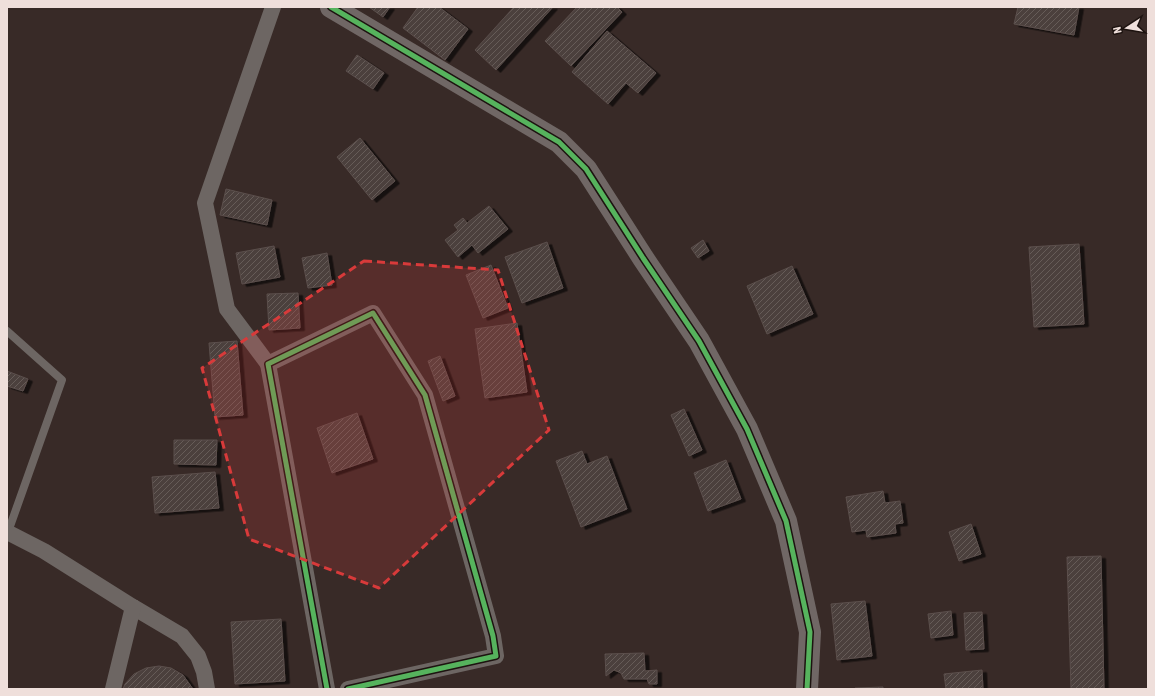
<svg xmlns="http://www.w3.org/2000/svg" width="1155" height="696" viewBox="0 0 1155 696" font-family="'Asap Condensed',sans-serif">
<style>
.building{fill:url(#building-hatch);stroke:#5b4f4c;filter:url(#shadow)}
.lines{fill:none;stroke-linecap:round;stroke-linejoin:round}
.lane{stroke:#6d6663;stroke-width:8}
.street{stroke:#6d6663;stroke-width:16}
.secondary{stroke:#706765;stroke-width:22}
.cycleway-casing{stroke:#1d1310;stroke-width:8}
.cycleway{stroke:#56b35d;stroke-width:5}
.marked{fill:#d83a3a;fill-opacity:0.2;stroke:#d83a3a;stroke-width:3;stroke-dasharray:8 5;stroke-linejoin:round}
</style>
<defs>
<pattern id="building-hatch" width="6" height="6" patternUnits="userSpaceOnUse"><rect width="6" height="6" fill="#4c403d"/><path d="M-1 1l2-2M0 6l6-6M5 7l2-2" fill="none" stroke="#665b58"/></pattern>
<filter id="shadow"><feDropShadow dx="4.5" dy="2.5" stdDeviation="0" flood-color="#0009"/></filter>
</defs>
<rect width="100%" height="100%" fill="#382a27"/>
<g class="building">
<polygon points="369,7 390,7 383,17"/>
<polygon points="418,7 439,7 468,29 445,60 403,28"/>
<polygon points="514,7 553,7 496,70 475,50"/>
<polygon points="577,7 617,7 622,12 571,66 545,41"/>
<polygon points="1018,7 1079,7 1074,35 1014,24"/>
<polygon points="607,31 656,73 638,93 626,83 608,104 572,72"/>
<polygon points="357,55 384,73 373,89 346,71"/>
<polygon points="360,138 395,181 372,200 337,157"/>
<polygon points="226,189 272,200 267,225 220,215"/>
<polygon points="489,206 508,229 478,253 472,245 458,257 445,240 458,230 454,225 463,218 467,223"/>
<polygon points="703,240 709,251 698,258 691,248"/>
<polygon points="547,242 563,288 522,303 505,257"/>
<polygon points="1079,244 1084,324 1034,327 1029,247"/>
<polygon points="274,246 280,277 242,284 236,253"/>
<polygon points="327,253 332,285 308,288 302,258"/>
<polygon points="491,265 508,308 483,318 466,275"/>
<polygon points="792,266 813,314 767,334 747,286"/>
<polygon points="298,293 300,328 269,330 267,294"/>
<polygon points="517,323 527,392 485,398 475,329"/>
<polygon points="237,341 243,415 215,417 209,343"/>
<polygon points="440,356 455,396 443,401 428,361"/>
<polygon points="7,371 28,379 23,391 7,386"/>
<polygon points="684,409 702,450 689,456 671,415"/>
<polygon points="357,413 373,459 332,473 317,428"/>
<polygon points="174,440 217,440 216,465 174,464"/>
<polygon points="582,451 587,464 607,456 627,509 581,527 556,461"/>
<polygon points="726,460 741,499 708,511 694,473"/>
<polygon points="215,472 219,508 155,513 152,477"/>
<polygon points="883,491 885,503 900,501 903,523 895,524 896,533 867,537 866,530 852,532 846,497"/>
<polygon points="971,524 981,554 959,561 949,532"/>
<polygon points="1101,556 1104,689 1071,689 1067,557"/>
<polygon points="865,601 872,656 837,660 831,604"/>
<polygon points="951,611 953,635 931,638 928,614"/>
<polygon points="982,612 984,649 966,650 964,613"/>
<polygon points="281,619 285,681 235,684 231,622"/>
<polygon points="644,653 645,671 657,670 657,684 649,684 647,679 624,679 621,673 614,670 606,676 605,654"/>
<polygon points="159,666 171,668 183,675 193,689 123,689 125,684 134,674 146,668"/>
<polygon points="982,670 983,689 946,689 944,674"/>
<polygon points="883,687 883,689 855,689 855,688"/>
</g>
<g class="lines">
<polyline class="lane" points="7,331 62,380 8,532"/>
<g class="street">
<polyline points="268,364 227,309 205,203 273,7"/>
<polyline points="7,532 44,551 133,607 182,636 198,656 204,672 207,689"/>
<polyline points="113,689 133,607"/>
<polyline points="327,689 268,364 373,313 425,395 493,636 496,656 348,689"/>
</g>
<polyline class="secondary" points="331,7 559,142 586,169 643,258 699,341 747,429 786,521 810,632 807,689"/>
<defs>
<g id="cycleway">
<polyline points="331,7 559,142 586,169 643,258 699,341 747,429 786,521 810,632 807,689"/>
<polyline points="327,689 268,364 373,313 425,395 493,636 496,656 348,689"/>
</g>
</defs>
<use href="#cycleway" class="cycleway-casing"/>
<use href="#cycleway" class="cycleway"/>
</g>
<path class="marked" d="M364,261L498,270L549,430L379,588L249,539L202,368Z"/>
<rect width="1155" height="696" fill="none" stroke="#efdfdb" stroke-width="16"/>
<g transform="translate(1127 28) rotate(258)" stroke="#1d1310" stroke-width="3" paint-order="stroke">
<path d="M0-3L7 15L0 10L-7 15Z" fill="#efdfdb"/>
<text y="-6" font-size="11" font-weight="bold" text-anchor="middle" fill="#efdfdb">N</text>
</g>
</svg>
